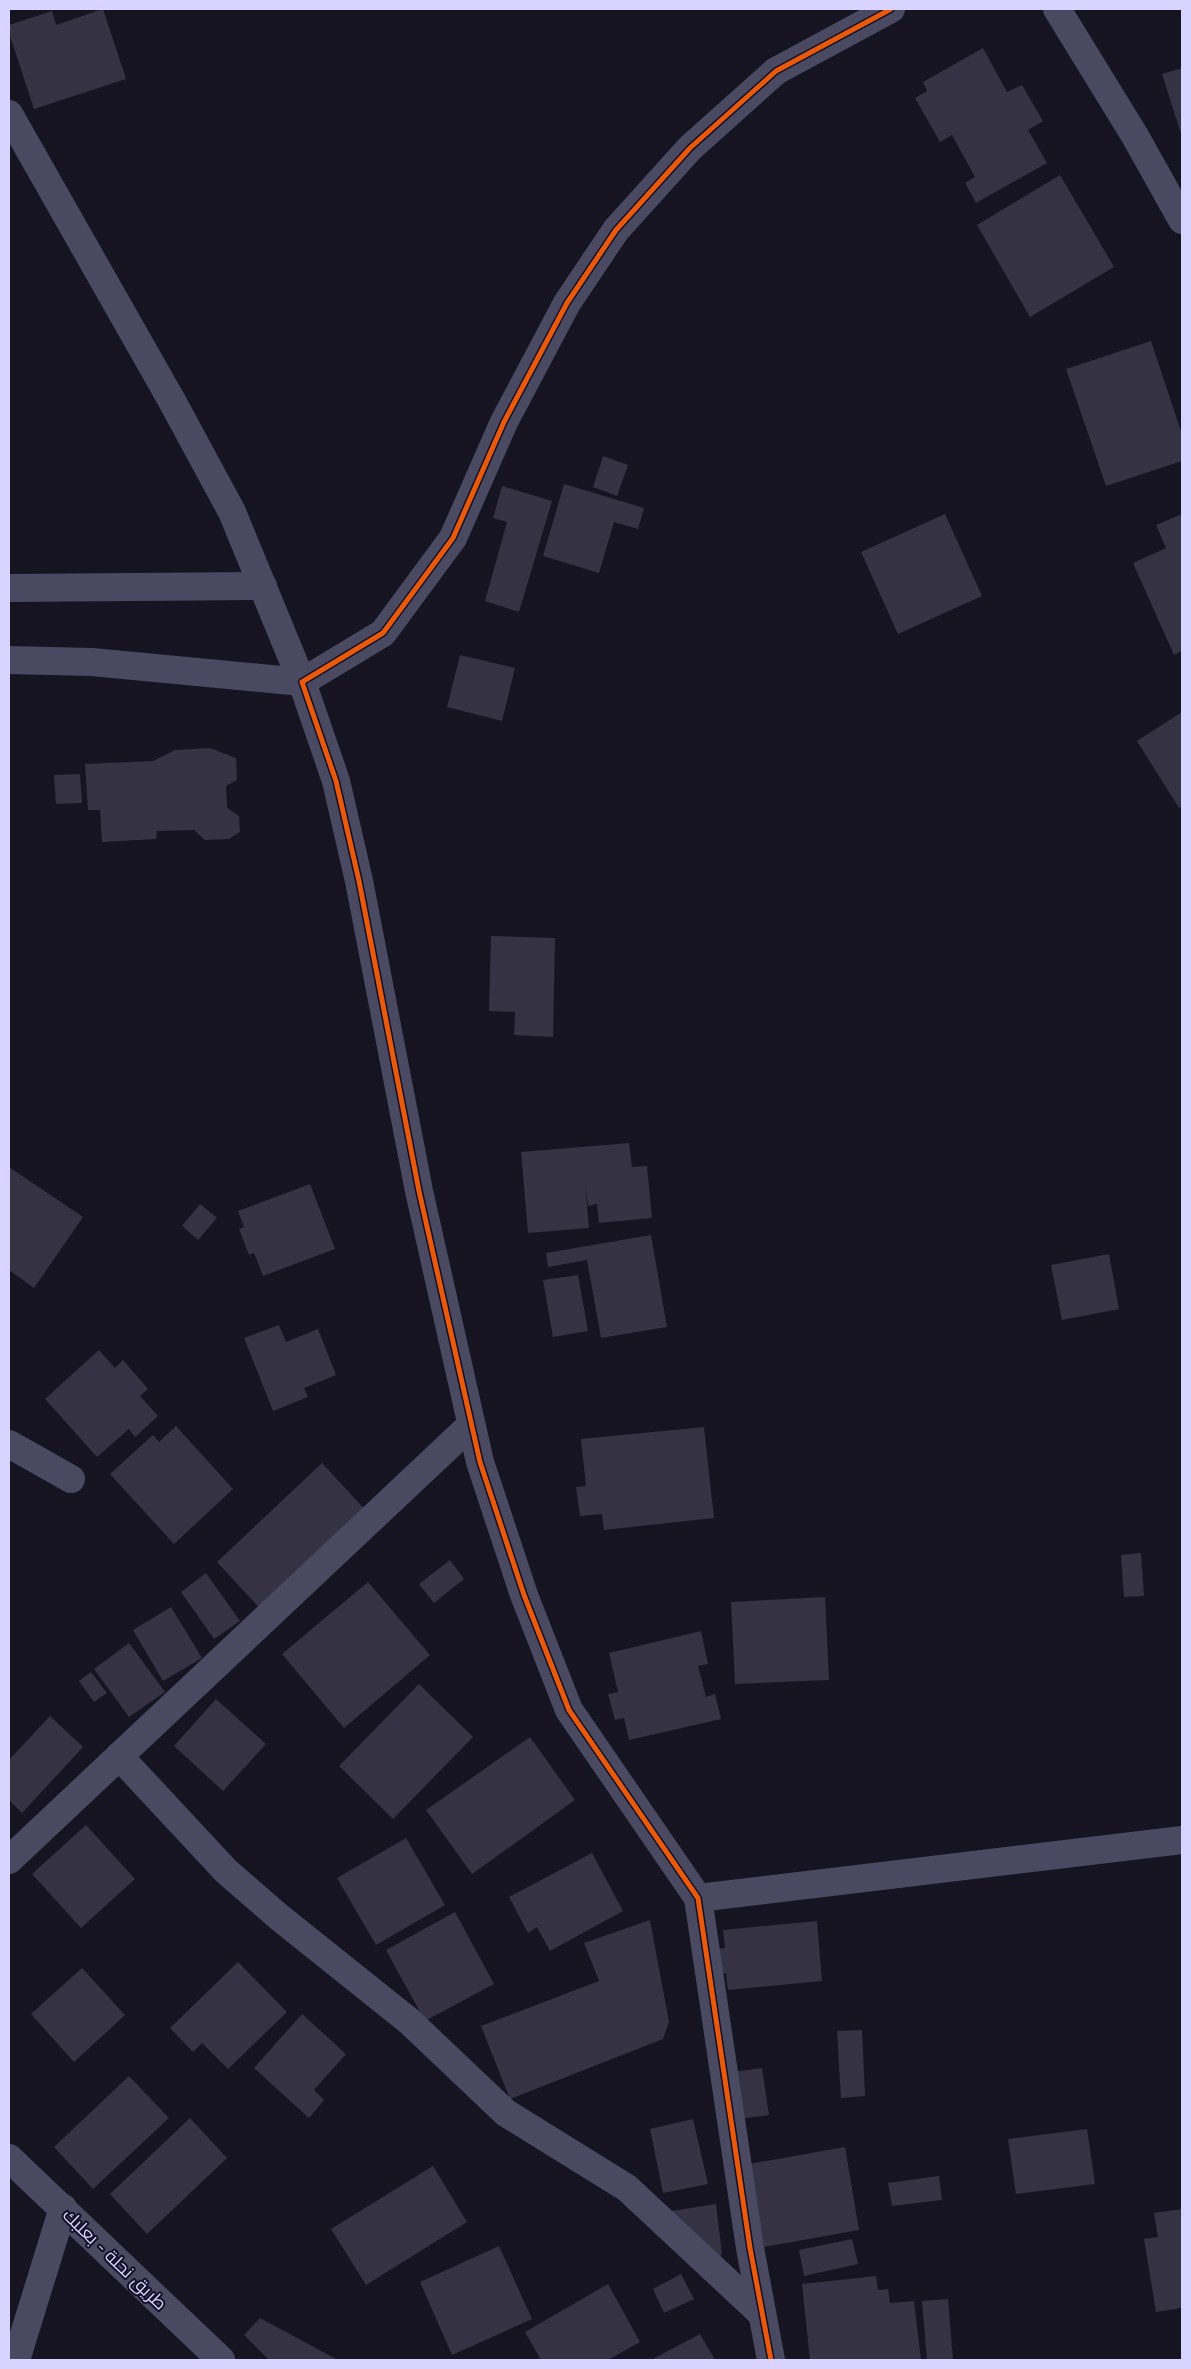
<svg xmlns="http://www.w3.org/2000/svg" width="1191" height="2369" viewBox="0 0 1191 2369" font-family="Mulish,Cairo,sans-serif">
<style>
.building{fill:#343243}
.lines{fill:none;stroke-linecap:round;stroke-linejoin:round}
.minor{stroke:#4a4962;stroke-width:28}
.tertiary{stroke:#4a4962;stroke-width:28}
.cycleway-casing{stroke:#130f26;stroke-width:8}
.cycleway{stroke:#e8590c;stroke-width:5}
.labels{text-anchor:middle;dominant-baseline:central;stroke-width:4;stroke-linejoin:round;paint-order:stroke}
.street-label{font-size:18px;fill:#d9d4ff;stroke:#130f26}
</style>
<rect width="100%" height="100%" fill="#161421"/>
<g class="building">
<polygon points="103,9 126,79 34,109 9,33 9,25 52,11 56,25"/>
<polygon points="983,48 1007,92 1022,85 1043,121 1028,130 1047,163 976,203 965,183 975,177 952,135 940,142 915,98 927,91 923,82"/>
<polygon points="1182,68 1182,137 1162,74"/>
<polygon points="1060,175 1114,267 1030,317 977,225"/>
<polygon points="1151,341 1182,434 1182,461 1106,486 1066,369"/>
<polygon points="603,456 628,465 617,496 593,487"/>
<polygon points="564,484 644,508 638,529 614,522 599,573 543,556"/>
<polygon points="502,486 552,501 519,612 485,601 507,522 493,518"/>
<polygon points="945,514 982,596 898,634 861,552"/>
<polygon points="1182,514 1182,651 1174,655 1133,563 1166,548 1156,525"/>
<polygon points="460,655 515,668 502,721 447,707"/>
<polygon points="1182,712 1182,806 1179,808 1137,741"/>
<polygon points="210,748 236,758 237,780 226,786 227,808 239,816 240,832 229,839 205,840 194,830 157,831 156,839 102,842 100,810 88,810 85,764 153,761 175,750"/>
<polygon points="80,774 82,803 56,804 54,775"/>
<polygon points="491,936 555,938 553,1037 514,1035 515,1012 489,1011"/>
<polygon points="629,1143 632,1167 647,1166 652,1218 599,1223 597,1204 588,1206 585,1185 589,1228 528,1233 521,1152"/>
<polygon points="9,1167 83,1217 34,1288 9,1270"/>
<polygon points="310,1184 335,1249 263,1276 254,1253 249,1255 239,1229 244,1227 238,1211"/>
<polygon points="200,1204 217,1218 198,1240 182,1226"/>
<polygon points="651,1235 667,1327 601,1338 587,1260 548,1267 546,1253"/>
<polygon points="1109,1254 1119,1309 1062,1320 1051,1265"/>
<polygon points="578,1275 588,1331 553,1337 543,1280"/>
<polygon points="279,1325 286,1342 318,1329 336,1375 304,1388 308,1397 273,1411 244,1338"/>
<polygon points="99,1350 115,1368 123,1360 148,1389 140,1396 158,1416 135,1437 129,1429 97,1457 45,1399"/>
<polygon points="176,1426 233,1489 174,1544 110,1474 153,1435 159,1442"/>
<polygon points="704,1427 714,1518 604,1530 602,1514 580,1516 576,1487 586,1486 581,1439"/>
<polygon points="322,1463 371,1516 265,1614 217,1562"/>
<polygon points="1141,1553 1144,1596 1124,1597 1121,1555"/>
<polygon points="450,1560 464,1579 434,1603 419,1584"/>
<polygon points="206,1573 240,1621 214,1639 181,1592"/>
<polygon points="368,1582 430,1655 344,1728 282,1654"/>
<polygon points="825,1597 829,1680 735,1684 731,1602"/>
<polygon points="171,1607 202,1658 163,1681 133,1630"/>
<polygon points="701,1631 708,1664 698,1666 706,1697 715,1694 721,1719 629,1740 624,1718 615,1720 608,1694 618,1692 609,1653"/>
<polygon points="129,1643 165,1692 129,1717 94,1669"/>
<polygon points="91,1672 107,1693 94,1702 79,1681"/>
<polygon points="419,1684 473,1737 393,1819 339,1766"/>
<polygon points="216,1699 266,1744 223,1791 174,1746"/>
<polygon points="50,1716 83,1747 22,1813 9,1800 9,1760"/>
<polygon points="530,1737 575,1800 472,1874 426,1810"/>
<polygon points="86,1825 135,1879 81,1928 32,1874"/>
<polygon points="406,1838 445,1905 376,1945 337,1878"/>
<polygon points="592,1853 623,1911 550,1951 537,1927 528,1933 509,1897"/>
<polygon points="455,1912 494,1984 425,2021 386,1950"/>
<polygon points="650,1920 669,2022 663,2039 510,2099 481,2026 599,1981 584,1943"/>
<polygon points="817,1921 822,1981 728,1990 726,1973 716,1973 714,1949 725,1948 723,1930"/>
<polygon points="238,1962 287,2012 228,2069 202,2043 193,2052 170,2028"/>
<polygon points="82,1968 125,2015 74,2062 31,2014"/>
<polygon points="302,2014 346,2054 314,2090 324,2100 309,2118 254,2068"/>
<polygon points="862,2030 865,2096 841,2098 837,2031"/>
<polygon points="762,2068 769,2115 739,2119 733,2072"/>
<polygon points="129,2076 169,2118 93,2189 54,2147"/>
<polygon points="190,2118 227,2158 147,2234 110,2194"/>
<polygon points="693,2119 708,2184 663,2193 650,2129"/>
<polygon points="1087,2129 1095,2184 1016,2194 1008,2139"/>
<polygon points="845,2147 859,2230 764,2247 749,2164"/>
<polygon points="433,2166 467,2222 366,2285 331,2229"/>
<polygon points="939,2176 942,2200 892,2206 888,2183"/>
<polygon points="716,2204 722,2254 714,2263 665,2212"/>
<polygon points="1182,2209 1182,2308 1156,2312 1144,2239 1158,2237 1154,2213"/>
<polygon points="852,2239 858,2264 804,2276 799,2250"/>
<polygon points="499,2246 532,2319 452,2355 420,2282"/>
<polygon points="681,2274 694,2299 664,2313 653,2289"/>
<polygon points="876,2276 878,2290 888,2289 890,2303 914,2301 921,2360 810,2360 802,2284"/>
<polygon points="608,2284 640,2342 608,2360 541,2360 525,2332"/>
<polygon points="948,2299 953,2360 927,2360 922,2301"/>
<polygon points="260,2318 338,2360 269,2360 244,2335"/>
<polygon points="700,2334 715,2360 651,2360"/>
</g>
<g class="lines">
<g class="minor">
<polyline points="1057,9 1135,136 1182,220"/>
<polyline points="9,114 172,401 232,512 302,682 92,662 9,660"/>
<polyline points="9,588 263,586"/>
<polyline points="9,1444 71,1479"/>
<polyline points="119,1756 226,1871 279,1917 409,2021 506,2113 627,2188 762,2314"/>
<polyline points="9,1860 471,1425"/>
<polyline points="698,1898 1182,1840"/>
<polyline points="16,2360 63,2208"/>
<polyline points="771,2360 750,2248 698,1898 569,1710 524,1595 480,1462 419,1191 359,881 336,781 302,682 383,633 453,538 504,422 567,303 616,230 690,148 776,71 891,9"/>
</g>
<polyline class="tertiary" points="9,2158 221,2360"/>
<defs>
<polyline id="cycleway" points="771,2360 750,2248 698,1898 569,1710 524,1595 480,1462 419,1191 359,881 336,781 302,682 383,633 453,538 504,422 567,303 616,230 690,148 776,71 891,9"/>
</defs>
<use href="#cycleway" class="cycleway-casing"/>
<use href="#cycleway" class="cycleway"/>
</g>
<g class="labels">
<g class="street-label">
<text transform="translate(115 2259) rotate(44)">طريق نحلة - بعلبك</text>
</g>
</g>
<rect width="1191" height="2369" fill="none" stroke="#d9d4ff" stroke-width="20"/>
</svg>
